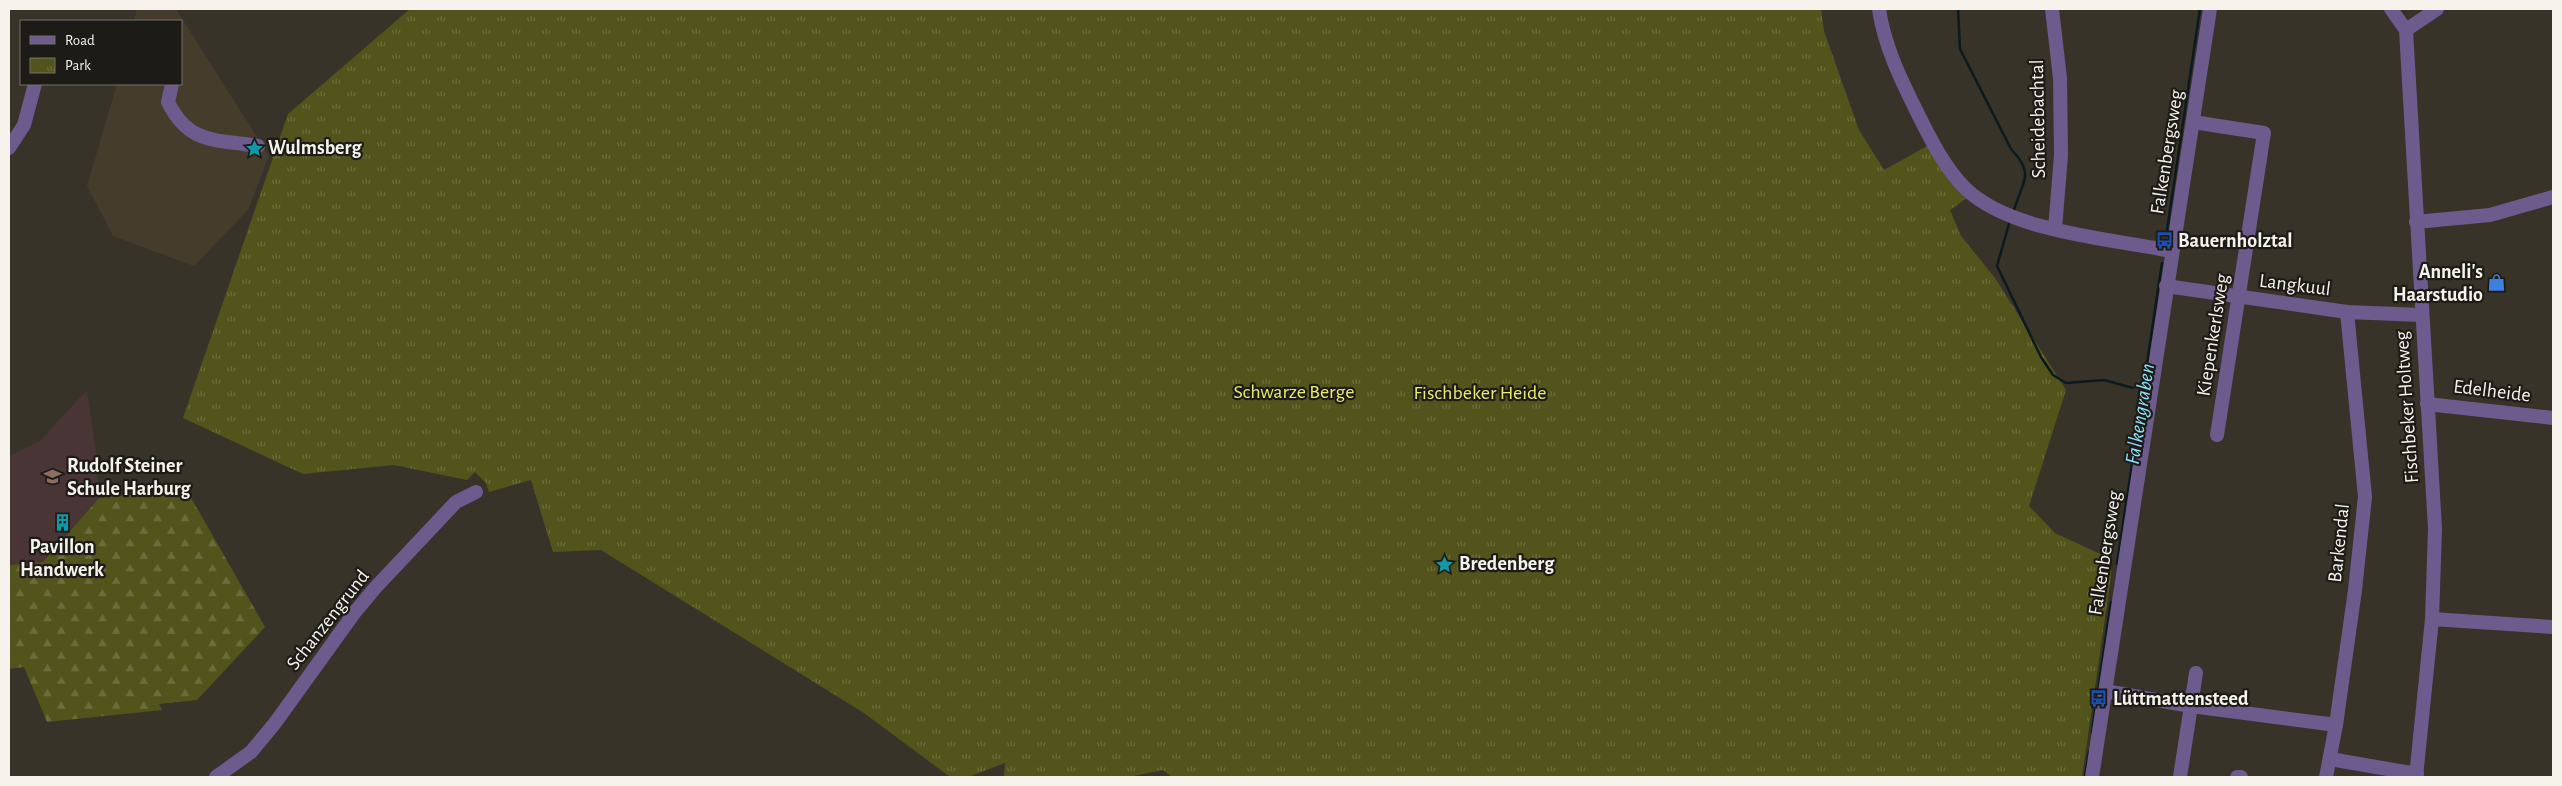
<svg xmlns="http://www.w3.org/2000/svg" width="2562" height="786" viewBox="0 0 2562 786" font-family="'Alegreya Sans',sans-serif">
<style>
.built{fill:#453c2c}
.education{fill:#4a3536}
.forest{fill:url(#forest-firs)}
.park{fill:url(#park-tufts)}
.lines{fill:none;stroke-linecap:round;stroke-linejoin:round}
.stream{stroke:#0a1a1f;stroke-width:2.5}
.minor{stroke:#6d5b8e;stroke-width:14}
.labels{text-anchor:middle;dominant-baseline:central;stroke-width:4.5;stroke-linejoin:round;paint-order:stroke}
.street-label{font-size:20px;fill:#f6f2ec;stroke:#1d1b17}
.poi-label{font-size:20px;font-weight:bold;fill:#f6f2ec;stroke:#1d1b17;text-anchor:start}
.park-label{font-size:20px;fill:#e9ec6e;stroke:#1d1b17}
.water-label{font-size:21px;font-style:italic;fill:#8ee3fc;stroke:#1d1b17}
</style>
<defs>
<pattern id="forest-firs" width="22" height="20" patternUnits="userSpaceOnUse" patternTransform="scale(1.25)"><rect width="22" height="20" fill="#53541b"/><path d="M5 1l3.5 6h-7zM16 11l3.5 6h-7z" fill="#6c6d3c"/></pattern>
<pattern id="park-tufts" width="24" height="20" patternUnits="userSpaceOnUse" patternTransform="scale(1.25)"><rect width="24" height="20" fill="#53541b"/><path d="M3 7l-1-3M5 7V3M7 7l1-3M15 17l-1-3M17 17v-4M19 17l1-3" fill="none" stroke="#6c6d3c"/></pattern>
</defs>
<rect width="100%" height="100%" fill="#383329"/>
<polygon class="built" points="137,9 176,9 269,156 248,210 194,266 113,236 87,186 117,84 181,84 181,21 134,21"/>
<polygon class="education" points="87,390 96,452 99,498 43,562 9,565 9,456 39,442"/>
<polygon class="forest" points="186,489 265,627 197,700 159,704 162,710 47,722 24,667 9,669 9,565 43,562 99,498"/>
<polygon class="park" points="410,9 1821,9 1824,31 1859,130 1884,170 1929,145 1967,198 1950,210 1961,236 1995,278 2066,390 2029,506 2055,533 2111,559 2111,576 2082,777 1172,777 1163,770 1129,777 1004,777 1005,763 968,777 950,777 864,713 601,550 553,552 531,480 489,492 486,483 475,472 467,480 394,465 303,474 183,418 288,114"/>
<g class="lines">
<g class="stream">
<path d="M1958,9L1960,49L2011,149C2035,174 2023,180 2014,210"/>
<polyline points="2009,224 1997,266 2041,357 2053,375 2066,383 2104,380 2133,388"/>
<polyline points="2167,230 2200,9"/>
<polyline points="2117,564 2162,263"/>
<polyline points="2092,732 2111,602"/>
<polyline points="2085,777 2089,752"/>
</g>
<g class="minor">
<path d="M1879,9C1884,45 1901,80 1917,112C1930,138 1945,169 1966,189C2011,232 2111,239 2171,251"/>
<polyline points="2052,9 2060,78 2061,155 2055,229"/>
<polyline points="2391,9 2406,30 2435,529 2432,619 2416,777"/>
<polyline points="2406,30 2437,9"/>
<path d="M172,84L168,102C189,145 216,139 258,146"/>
<polyline points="2193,122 2264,133 2217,435"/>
<polyline points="9,148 24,125 35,84"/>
<polyline points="2416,222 2490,215 2553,197"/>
<polyline points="2166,286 2347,312 2421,315"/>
<polyline points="2427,404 2553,418"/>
<polyline points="2432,619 2553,627"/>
<polyline points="2105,691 2191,706 2336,725"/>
<polyline points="2330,759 2417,774"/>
<polyline points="216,777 251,752 275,723 355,612 375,588 456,502 476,492"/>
<polyline points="2092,777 2210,9"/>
<polyline points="2180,777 2196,673"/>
<polyline points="2237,777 2241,777"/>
<polyline points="2326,777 2336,725 2355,590 2365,497 2347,312"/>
</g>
</g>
<defs>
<symbol id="sight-bare" viewBox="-9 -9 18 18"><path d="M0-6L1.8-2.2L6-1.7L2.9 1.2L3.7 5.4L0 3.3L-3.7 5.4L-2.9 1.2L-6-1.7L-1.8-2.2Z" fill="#0f9aa8" stroke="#1d1b17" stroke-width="2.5" paint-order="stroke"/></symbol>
<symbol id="bus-bare" viewBox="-9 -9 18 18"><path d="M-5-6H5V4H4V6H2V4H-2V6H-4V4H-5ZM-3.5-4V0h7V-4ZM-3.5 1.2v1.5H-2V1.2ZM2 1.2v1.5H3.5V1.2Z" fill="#1a4fb4" stroke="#1d1b17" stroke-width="2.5" paint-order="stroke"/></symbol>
<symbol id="shop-bare" viewBox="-9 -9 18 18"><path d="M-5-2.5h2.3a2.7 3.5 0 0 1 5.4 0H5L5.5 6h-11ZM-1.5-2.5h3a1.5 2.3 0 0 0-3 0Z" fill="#3f7fe0" stroke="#1d1b17" stroke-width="2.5" paint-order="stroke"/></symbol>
<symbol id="school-bare" viewBox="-9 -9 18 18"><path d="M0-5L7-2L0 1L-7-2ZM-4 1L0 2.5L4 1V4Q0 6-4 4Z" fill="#8d6e63" stroke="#1d1b17" stroke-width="2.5" paint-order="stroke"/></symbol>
<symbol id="building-bare" viewBox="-9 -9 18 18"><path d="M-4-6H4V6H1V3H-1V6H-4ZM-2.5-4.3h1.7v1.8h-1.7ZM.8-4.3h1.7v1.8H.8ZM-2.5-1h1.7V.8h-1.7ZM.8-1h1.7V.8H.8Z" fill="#0f9aa8" stroke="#1d1b17" stroke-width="2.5" paint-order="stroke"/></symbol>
</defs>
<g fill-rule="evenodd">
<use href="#sight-bare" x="242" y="136" width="25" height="25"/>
<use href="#bus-bare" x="2152" y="228" width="25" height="25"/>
<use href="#shop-bare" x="2484" y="270" width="25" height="25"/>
<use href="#school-bare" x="40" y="464" width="25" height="25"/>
<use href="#building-bare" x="50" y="510" width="25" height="25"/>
<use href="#sight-bare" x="1432" y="552" width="25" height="25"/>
<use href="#bus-bare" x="2086" y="686" width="25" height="25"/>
</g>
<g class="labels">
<g class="street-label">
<text transform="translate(2038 119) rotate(-91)">Scheidebachtal</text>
<text transform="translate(2167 152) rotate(-81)">Falkenbergsweg</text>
<text transform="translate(2295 285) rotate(7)">Langkuul</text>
<text transform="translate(2213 335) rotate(-81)">Kiepenkerlsweg</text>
<text transform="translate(2492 391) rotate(7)">Edelheide</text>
<text transform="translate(2407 407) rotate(-94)">Fischbeker Holtweg</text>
<text transform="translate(2339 543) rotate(-84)">Barkendal</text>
<text transform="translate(2105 553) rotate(-81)">Falkenbergsweg</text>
<text transform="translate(328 620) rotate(-52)">Schanzengrund</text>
</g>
<g class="poi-label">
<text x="268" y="148">Wulmsberg</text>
<text x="2178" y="241">Bauernholztal</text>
<text x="2483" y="272" text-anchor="end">Anneli's<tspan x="2483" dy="23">Haarstudio</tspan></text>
<text x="67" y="466">Rudolf Steiner<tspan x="67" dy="23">Schule Harburg</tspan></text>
<text x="62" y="547" text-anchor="middle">Pavillon<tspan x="62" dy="23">Handwerk</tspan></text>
<text x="1459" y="564">Bredenberg</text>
<text x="2113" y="699">Lüttmattensteed</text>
</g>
<g class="park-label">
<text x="1294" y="392">Schwarze Berge</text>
<text x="1480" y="393">Fischbeker Heide</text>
</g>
<g class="water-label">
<text transform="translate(2140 414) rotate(-81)">Falkengraben</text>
</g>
</g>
<rect width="2562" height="786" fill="none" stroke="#f6f2ec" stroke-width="20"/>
<rect x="20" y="20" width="162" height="65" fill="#1d1b17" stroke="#74716c"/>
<rect x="30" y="36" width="25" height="8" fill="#6d5b8e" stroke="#74716c"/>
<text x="65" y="45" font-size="15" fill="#f6f2ec">Road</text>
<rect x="30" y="58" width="25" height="15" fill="url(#park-tufts)" stroke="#74716c"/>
<text x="65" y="70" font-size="15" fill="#f6f2ec">Park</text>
</svg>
